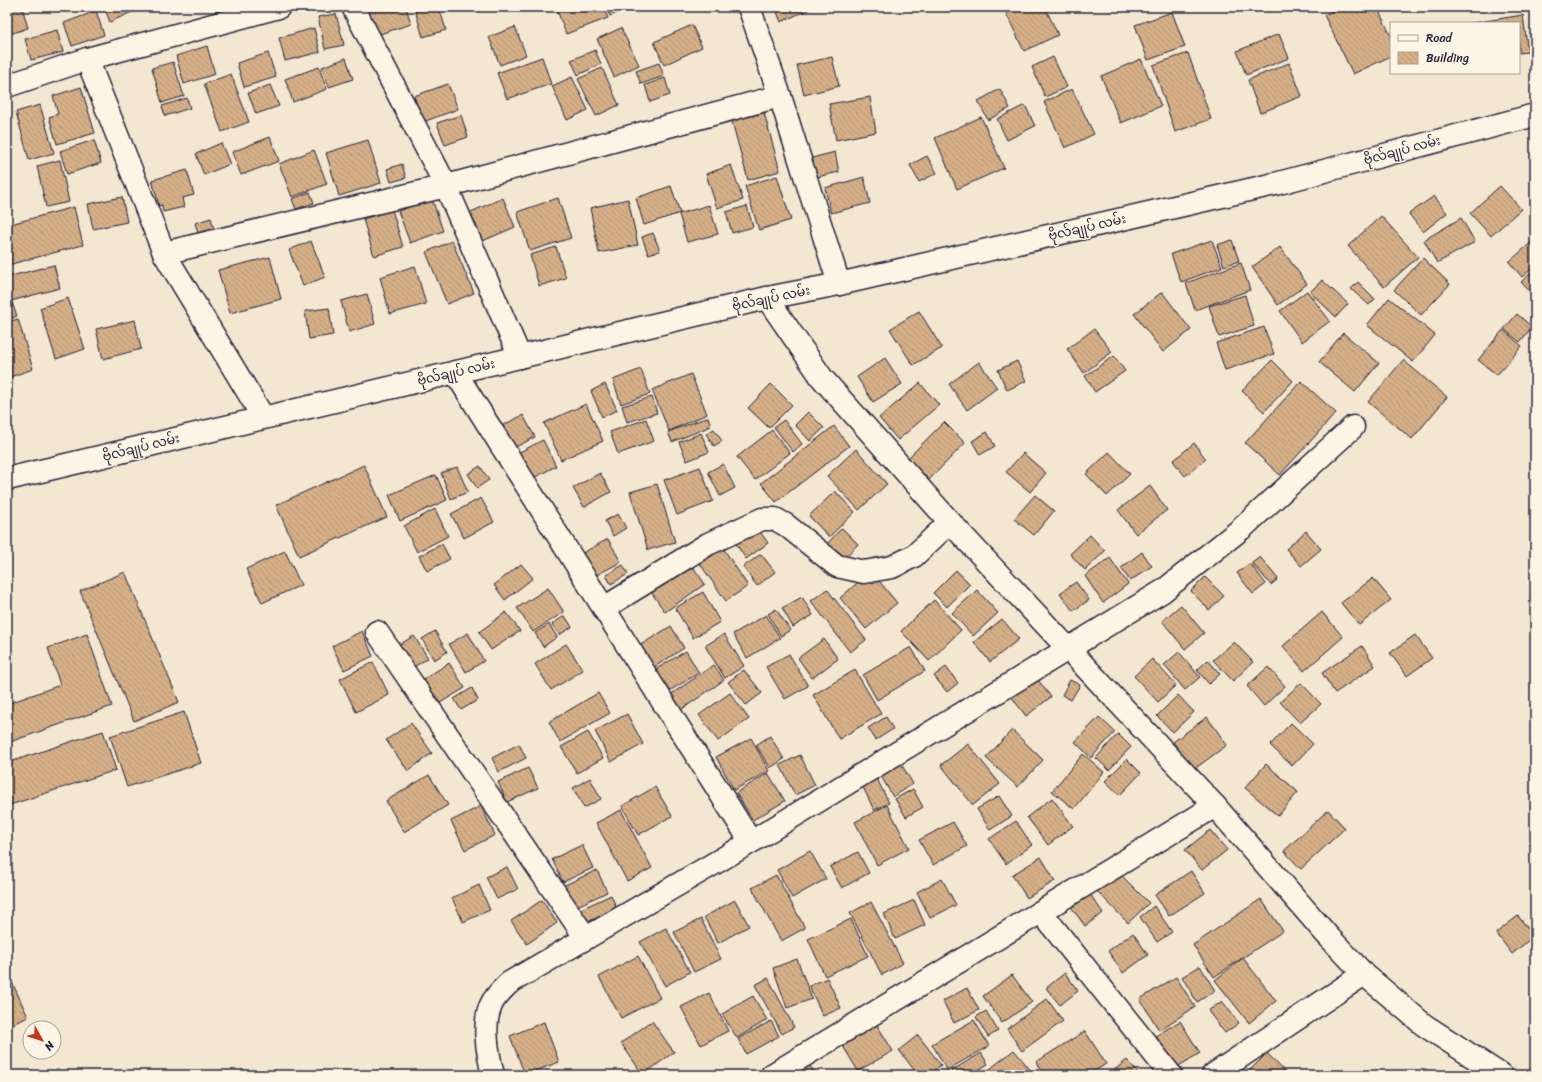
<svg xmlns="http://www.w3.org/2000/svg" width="1542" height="1082" viewBox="0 0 1542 1082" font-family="Sriracha,'Noto Sans Myanmar',sans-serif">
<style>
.building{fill:url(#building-back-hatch);stroke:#22223b}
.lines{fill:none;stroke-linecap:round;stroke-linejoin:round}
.minor-casing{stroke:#22223b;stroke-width:25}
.minor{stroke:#fcf5e5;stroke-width:22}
.labels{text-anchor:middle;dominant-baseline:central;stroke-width:3;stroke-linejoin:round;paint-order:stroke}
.street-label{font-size:13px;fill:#22223b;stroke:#fcf5e5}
</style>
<defs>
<pattern id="building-back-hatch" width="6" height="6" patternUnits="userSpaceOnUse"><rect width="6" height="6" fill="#d5af87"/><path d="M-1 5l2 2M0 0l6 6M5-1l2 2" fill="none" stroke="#b79675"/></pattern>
</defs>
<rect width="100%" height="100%" fill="#f4e7d2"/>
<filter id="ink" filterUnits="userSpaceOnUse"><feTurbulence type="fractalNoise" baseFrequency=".025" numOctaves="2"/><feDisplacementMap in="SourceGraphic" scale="8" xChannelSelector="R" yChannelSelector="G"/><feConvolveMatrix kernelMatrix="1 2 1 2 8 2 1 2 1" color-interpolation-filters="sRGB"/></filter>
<g filter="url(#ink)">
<g class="building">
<polygon points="13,7 22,7 28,28 7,35 7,9"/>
<polygon points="104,7 143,7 110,22"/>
<polygon points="368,7 406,7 411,24 377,35"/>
<polygon points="414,7 439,7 446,30 423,37"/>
<polygon points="564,7 603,7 608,18 566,34 557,10"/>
<polygon points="606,7 631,7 610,16"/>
<polygon points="775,7 814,7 781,22"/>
<polygon points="1019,7 1045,7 1058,35 1024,51 1006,13"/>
<polygon points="1341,7 1377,7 1391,36 1391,56 1353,74 1324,15"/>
<polygon points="96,11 104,35 72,46 64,23"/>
<polygon points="1172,12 1185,47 1148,60 1135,25"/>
<polygon points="336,14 344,45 325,49 318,17"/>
<polygon points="1523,15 1528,52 1519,53 1519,23 1472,23"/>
<polygon points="692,25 702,47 664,65 654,42"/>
<polygon points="515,27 526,55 500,65 489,37"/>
<polygon points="314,28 320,52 285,61 279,38"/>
<polygon points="621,28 639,65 614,77 597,39"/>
<polygon points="57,30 63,52 31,60 25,39"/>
<polygon points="1279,34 1289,58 1246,75 1237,51"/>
<polygon points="207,46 215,74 184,84 176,56"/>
<polygon points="595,50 601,64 578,75 571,60"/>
<polygon points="268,53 276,77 244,87 237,63"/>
<polygon points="1188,53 1211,119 1175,132 1153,65"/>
<polygon points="542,57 551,84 507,99 497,73"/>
<polygon points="832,57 839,86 804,95 797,65"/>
<polygon points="1053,57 1067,87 1045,97 1032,67"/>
<polygon points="346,58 353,79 329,87 322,67"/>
<polygon points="1141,59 1161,106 1121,123 1101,76"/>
<polygon points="173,62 184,96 162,103 152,68"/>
<polygon points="659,63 664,76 641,84 636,71"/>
<polygon points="1289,63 1302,96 1260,113 1248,80"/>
<polygon points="319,67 327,89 293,102 285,79"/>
<polygon points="602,68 619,105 596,116 578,79"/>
<polygon points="231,74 249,122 222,132 204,84"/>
<polygon points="572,77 588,110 567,120 552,86"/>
<polygon points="665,78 670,95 650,102 645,85"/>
<polygon points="448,84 458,109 423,122 414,96"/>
<polygon points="270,85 279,106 256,114 248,93"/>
<polygon points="81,87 95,133 57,144 49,117 58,114 53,96"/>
<polygon points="1000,89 1010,108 988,120 978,101"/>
<polygon points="1072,89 1094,134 1065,148 1044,102"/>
<polygon points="870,97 876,132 836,140 829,104"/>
<polygon points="187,98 190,108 165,116 162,106"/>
<polygon points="40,105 54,153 29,160 16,112"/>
<polygon points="1025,105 1035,126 1007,140 997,119"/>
<polygon points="763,109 780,171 748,180 731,118"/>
<polygon points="461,115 468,137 445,145 437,123"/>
<polygon points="981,117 1004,168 957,189 935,138"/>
<polygon points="270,137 279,161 241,175 232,152"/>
<polygon points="94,140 101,163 67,174 60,151"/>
<polygon points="368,140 381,183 339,196 326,153"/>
<polygon points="221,143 230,164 204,175 196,154"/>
<polygon points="314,150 327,184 292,197 279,164"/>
<polygon points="835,152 839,172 817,177 812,158"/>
<polygon points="927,156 937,173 919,182 910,165"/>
<polygon points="60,160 69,202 46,207 37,166"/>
<polygon points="402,164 406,178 391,182 387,169"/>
<polygon points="731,165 743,200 717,208 706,174"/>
<polygon points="187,170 194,195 182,198 184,207 163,212 162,205 159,206 152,180"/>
<polygon points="777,176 791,220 759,230 745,186"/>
<polygon points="864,177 870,203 831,213 825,188"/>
<polygon points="671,186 680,213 644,225 636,198"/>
<polygon points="1500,186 1521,209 1491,236 1470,213"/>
<polygon points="310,192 314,203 296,209 292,199"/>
<polygon points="1434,196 1447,213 1423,232 1409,214"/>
<polygon points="122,197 127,222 93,229 88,204"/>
<polygon points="503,198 515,227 478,243 466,214"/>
<polygon points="558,198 571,238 530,251 517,212"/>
<polygon points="432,199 443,231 410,243 398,211"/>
<polygon points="628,199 638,245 599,253 590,208"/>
<polygon points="709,205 718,234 687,242 679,214"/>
<polygon points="747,206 753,227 732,233 726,212"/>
<polygon points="74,207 83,245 8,265 7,225"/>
<polygon points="392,210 403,247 374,256 363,219"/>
<polygon points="1381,216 1418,257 1384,287 1348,246"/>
<polygon points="211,218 214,229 198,233 195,223"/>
<polygon points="1461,218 1475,242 1437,263 1424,240"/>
<polygon points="653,233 660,251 648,254 642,237"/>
<polygon points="1535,239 1535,266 1522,277 1509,262"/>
<polygon points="1212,240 1222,267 1181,282 1171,254"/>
<polygon points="1232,240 1239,261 1224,266 1217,245"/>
<polygon points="311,241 325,277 303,286 289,250"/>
<polygon points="452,241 474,293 447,304 426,252"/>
<polygon points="556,247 566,278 539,286 530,255"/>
<polygon points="1280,247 1307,284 1278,305 1252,267"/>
<polygon points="270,257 281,299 230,313 218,270"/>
<polygon points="1423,258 1450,284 1421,315 1394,290"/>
<polygon points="1241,263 1250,290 1195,310 1186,283"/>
<polygon points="54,265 60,288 7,302 7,277"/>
<polygon points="415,266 426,304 390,314 380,277"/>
<polygon points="1535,269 1535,297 1521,282"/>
<polygon points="1322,280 1348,304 1336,317 1310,292"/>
<polygon points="1358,282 1375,299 1369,305 1351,289"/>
<polygon points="1307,291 1330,321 1302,342 1280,311"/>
<polygon points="1162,292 1191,330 1163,352 1134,314"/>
<polygon points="367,294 375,324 349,332 341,301"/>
<polygon points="1245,295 1254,326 1219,337 1209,306"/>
<polygon points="68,298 85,349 56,359 40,308"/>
<polygon points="1389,298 1435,335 1413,362 1367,325"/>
<polygon points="12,303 17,316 7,320 7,304"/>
<polygon points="329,308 333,335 309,339 305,311"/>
<polygon points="919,311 942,348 913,365 890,329"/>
<polygon points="1517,314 1532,327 1520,342 1504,329"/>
<polygon points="18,319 33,369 7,378 7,322"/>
<polygon points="135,320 141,349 103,359 96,329"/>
<polygon points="1264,327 1274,354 1225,370 1216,343"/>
<polygon points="1094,329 1112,352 1084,373 1067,349"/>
<polygon points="1503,330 1522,346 1497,375 1478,360"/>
<polygon points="1343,333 1379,363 1355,392 1319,362"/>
<polygon points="1114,356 1125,371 1095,392 1085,376"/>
<polygon points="885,358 902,384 873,402 857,377"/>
<polygon points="1272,360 1293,381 1264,412 1242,391"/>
<polygon points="1403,360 1447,397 1412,439 1368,402"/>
<polygon points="1017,361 1026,381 1007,390 998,370"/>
<polygon points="979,362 997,388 967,410 949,384"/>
<polygon points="641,369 650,394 621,404 613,380"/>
<polygon points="691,374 707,414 669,431 652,390"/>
<polygon points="1301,381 1336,413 1280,475 1245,443"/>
<polygon points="920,383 939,405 898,440 879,418"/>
<polygon points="605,384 617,410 602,417 591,391"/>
<polygon points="771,384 792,405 769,428 748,408"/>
<polygon points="652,397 657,413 627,422 622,406"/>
<polygon points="586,404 603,441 561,460 544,423"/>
<polygon points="808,412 824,428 810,441 795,425"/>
<polygon points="523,415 535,437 508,451 496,429"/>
<polygon points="708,417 711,426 672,442 668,432"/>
<polygon points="646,419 654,441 618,454 610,432"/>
<polygon points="784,420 802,444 793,452 774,427"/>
<polygon points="944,422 965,443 927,482 905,461"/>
<polygon points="834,426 849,446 776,502 761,483"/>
<polygon points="714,429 722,441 714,446 706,434"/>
<polygon points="772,430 790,453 755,480 737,457"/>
<polygon points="987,432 995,446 980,455 972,441"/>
<polygon points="701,433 709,452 687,461 679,442"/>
<polygon points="543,440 556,466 528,481 514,455"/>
<polygon points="1194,443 1206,459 1185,476 1173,461"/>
<polygon points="856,449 887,484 859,510 827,476"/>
<polygon points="1109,452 1130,474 1107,496 1086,474"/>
<polygon points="1023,453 1046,473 1030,492 1006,472"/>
<polygon points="723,464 735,488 720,496 708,472"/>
<polygon points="364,465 387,517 299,556 276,505"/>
<polygon points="480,466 489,480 477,488 468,474"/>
<polygon points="457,467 468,492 451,499 441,473"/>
<polygon points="700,467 713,501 677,515 664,480"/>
<polygon points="600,473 611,492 584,507 573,488"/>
<polygon points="436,475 447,500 400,521 389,495"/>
<polygon points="657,484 675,542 648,550 630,492"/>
<polygon points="1150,486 1167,510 1136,534 1118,510"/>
<polygon points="835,491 855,512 829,537 809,516"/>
<polygon points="1035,495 1054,511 1034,535 1014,519"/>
<polygon points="481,498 494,522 464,538 451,514"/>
<polygon points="435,509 448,536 417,552 404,526"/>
<polygon points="618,514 626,528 613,536 605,521"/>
<polygon points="756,526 768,543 746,559 734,541"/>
<polygon points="842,528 858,544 839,564 823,548"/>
<polygon points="1306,531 1321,549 1301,566 1286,549"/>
<polygon points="1090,535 1105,551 1085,570 1070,554"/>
<polygon points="608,539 621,562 591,578 579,555"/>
<polygon points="442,544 450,559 427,571 419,556"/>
<polygon points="721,545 748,586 726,601 698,561"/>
<polygon points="285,551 301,585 262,603 246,569"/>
<polygon points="1142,552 1152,566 1130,581 1121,568"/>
<polygon points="761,554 775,572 757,586 743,567"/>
<polygon points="1260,557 1278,579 1271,585 1252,563"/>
<polygon points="1110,558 1128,584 1103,603 1085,576"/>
<polygon points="689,561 705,584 665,612 649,589"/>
<polygon points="1250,563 1266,584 1253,594 1237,573"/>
<polygon points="521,564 533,578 505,600 494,585"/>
<polygon points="623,565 628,574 611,584 606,575"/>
<polygon points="956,570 970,584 947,607 933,593"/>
<polygon points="871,571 897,603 866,629 840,598"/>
<polygon points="125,572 179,702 134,721 80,591"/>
<polygon points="1205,577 1224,596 1209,610 1191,591"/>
<polygon points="1373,578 1391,600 1359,625 1341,603"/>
<polygon points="1076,582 1089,600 1073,611 1060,593"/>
<polygon points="548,588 564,612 533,632 517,608"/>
<polygon points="827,589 866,640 850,652 811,601"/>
<polygon points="977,590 998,613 973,636 952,613"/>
<polygon points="703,592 720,622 693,638 675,608"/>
<polygon points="802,597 813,615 793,627 782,608"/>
<polygon points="934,600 961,630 929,661 901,631"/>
<polygon points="1181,605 1204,633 1185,649 1162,621"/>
<polygon points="776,609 790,630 781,636 768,614"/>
<polygon points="506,612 520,631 491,650 479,632"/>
<polygon points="1322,612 1343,637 1304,671 1283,646"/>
<polygon points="766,615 780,638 747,658 733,634"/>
<polygon points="565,616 572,627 559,635 552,624"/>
<polygon points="1002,619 1019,639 990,662 974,642"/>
<polygon points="549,624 557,637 543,647 535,633"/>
<polygon points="671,626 684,648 653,668 639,646"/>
<polygon points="362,631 373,656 344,670 332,646"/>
<polygon points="435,631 447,652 434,660 422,639"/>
<polygon points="468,633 484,661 466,672 449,644"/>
<polygon points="87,634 112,706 7,743 7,704 60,685 48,648"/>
<polygon points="724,634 744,666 725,678 705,646"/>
<polygon points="1415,635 1432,658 1407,676 1390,653"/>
<polygon points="414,636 428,658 409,670 395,647"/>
<polygon points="824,639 838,659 812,678 798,658"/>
<polygon points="1234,642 1253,662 1233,681 1213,660"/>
<polygon points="566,644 583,670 551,690 535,664"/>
<polygon points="1362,646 1375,666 1335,693 1322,673"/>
<polygon points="911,647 925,671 877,700 863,675"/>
<polygon points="686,651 699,673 666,693 653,671"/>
<polygon points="1179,652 1200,677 1185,690 1164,665"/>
<polygon points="789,654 808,686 785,699 766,667"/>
<polygon points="1152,659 1176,685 1158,702 1134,676"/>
<polygon points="1208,660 1220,674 1209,684 1197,670"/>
<polygon points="373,662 389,695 356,712 340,679"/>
<polygon points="449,663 465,688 435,706 419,682"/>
<polygon points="714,665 724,680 678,712 667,697"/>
<polygon points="946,667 958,683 947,692 934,676"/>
<polygon points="1268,667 1285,686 1264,706 1247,686"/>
<polygon points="744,670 762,693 746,705 728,682"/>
<polygon points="855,670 881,714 839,739 813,695"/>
<polygon points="1035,676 1051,697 1026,716 1010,695"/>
<polygon points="1070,680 1080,685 1071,700 1062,695"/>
<polygon points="1301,683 1321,704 1300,723 1280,702"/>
<polygon points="472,688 478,700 461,710 454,699"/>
<polygon points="598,693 610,713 560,742 549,722"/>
<polygon points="730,693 749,719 718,741 699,715"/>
<polygon points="1178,695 1194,712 1173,732 1157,716"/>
<polygon points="184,712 201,763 127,787 110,736"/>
<polygon points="627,714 643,744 611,762 595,731"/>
<polygon points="886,717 893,729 876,740 868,728"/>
<polygon points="1099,717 1115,732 1091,758 1075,742"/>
<polygon points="1207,717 1227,745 1193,770 1173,742"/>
<polygon points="411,723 432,753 408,771 386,740"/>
<polygon points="1291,723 1313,744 1292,766 1270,745"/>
<polygon points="1012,730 1043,760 1018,787 986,758"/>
<polygon points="103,731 116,770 7,806 7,763"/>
<polygon points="588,732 603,758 577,773 561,747"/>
<polygon points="1118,734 1131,747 1109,770 1096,758"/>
<polygon points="770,736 784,759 770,768 756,745"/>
<polygon points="751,738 769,771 734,790 716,757"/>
<polygon points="519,744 526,758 499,772 492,758"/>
<polygon points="968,744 1000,784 973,805 941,765"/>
<polygon points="1083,754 1104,772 1074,809 1052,791"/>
<polygon points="800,755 815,785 795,795 780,765"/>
<polygon points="1127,759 1141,773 1120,795 1105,781"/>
<polygon points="900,762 913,784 893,797 880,774"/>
<polygon points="1266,764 1298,792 1278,816 1245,788"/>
<polygon points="528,768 538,788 507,802 498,782"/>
<polygon points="768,773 785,801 753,820 736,793"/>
<polygon points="429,775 448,805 404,832 386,801"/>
<polygon points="590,778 601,799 584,808 573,788"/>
<polygon points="877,779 889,803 874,810 863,787"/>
<polygon points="655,787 672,816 638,835 622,806"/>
<polygon points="913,789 923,807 906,817 895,799"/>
<polygon points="999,796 1012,816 990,830 977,809"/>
<polygon points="1052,798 1073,826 1048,845 1027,817"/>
<polygon points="887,805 909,848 877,865 855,822"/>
<polygon points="481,806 495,835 465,850 451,821"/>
<polygon points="621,810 652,868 627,881 596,823"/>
<polygon points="1328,810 1345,828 1301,869 1284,851"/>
<polygon points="1016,821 1032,845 1006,864 989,839"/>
<polygon points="953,822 967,846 933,865 919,840"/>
<polygon points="1210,830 1227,850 1202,870 1185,850"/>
<polygon points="582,845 593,868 563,882 552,859"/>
<polygon points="810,851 826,879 792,898 777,870"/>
<polygon points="858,852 869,873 842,888 830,867"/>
<polygon points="1041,857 1055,881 1027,898 1012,875"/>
<polygon points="507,867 518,889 497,899 486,877"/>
<polygon points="597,870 607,892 573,908 563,886"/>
<polygon points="1117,871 1149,903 1128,923 1097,891"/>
<polygon points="1191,871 1205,893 1169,916 1155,895"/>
<polygon points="776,875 805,928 781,941 752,888"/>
<polygon points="942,879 956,905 930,918 917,892"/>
<polygon points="479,885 490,910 463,922 452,898"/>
<polygon points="1088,891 1103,913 1085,926 1069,904"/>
<polygon points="611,895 617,909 587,922 581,909"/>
<polygon points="1261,899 1283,931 1214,977 1193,945"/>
<polygon points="542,900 557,923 527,944 511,921"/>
<polygon points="735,900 749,926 718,943 704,917"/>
<polygon points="914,900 925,925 895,939 884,914"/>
<polygon points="871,902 903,963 882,975 850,913"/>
<polygon points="1154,906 1172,932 1157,942 1140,917"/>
<polygon points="1518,916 1534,936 1512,954 1496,933"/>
<polygon points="701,919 721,959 694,972 674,932"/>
<polygon points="851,919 868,956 825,976 808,939"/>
<polygon points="666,928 690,972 665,986 640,942"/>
<polygon points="1133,933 1148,955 1123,973 1108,951"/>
<polygon points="638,956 660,998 621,1018 599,977"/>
<polygon points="1243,958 1276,1001 1249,1023 1215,980"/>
<polygon points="797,959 812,999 787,1008 773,968"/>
<polygon points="1200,966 1215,991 1197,1002 1182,977"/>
<polygon points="1065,973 1078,991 1060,1005 1046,988"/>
<polygon points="1012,975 1032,1002 1002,1023 983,996"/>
<polygon points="1176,977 1195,1007 1159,1030 1140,999"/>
<polygon points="768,978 794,1027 782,1034 755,985"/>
<polygon points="827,978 841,1008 823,1016 809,986"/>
<polygon points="12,982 28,1017 7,1027 7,984"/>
<polygon points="967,988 979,1010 954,1023 943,1001"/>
<polygon points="709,993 728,1031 701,1045 681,1007"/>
<polygon points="753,996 767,1020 737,1038 722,1014"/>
<polygon points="1047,999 1063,1021 1022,1051 1007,1029"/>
<polygon points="1222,1001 1239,1023 1225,1033 1208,1011"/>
<polygon points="986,1011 998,1031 988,1037 976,1017"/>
<polygon points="974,1020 989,1046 947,1070 932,1044"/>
<polygon points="652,1021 674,1052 643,1075 621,1043"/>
<polygon points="771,1021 779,1036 746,1054 738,1039"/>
<polygon points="1180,1021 1200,1053 1174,1069 1154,1037"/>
<polygon points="544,1022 559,1062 525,1075 510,1036"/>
<polygon points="877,1025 893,1051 858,1071 843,1046"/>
<polygon points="1085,1031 1106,1064 1088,1075 1045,1075 1036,1062"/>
<polygon points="918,1035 941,1065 928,1075 918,1075 899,1050"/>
<polygon points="1014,1050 1033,1073 1030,1075 989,1075 986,1072"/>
<polygon points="981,1053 988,1064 970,1075 953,1075 951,1071"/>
<polygon points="1267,1053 1288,1075 1245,1075"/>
<polygon points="804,1060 818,1075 787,1075"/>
<polygon points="1127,1060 1140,1075 1108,1075"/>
</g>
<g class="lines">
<defs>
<g id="minor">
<polyline points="353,7 446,186 520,357"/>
<polyline points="749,7 780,96 839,284"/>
<polyline points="87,59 164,253 263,417"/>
<polyline points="7,86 87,59 279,7"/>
<polyline points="164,253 446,186 780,96"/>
<polyline points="767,298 822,378 950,522 1215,806 1327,935 1364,974 1424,1025 1501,1075"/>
<polyline points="455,372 751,842"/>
<polyline points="7,479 767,298 839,284 1275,184 1535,115"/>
<polyline points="604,608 708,544 762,519 775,519 786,525 837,566 864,572 892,567 914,556 950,522"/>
<polyline points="377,632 586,938"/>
<polyline points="1041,912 1171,1075"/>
<path d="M493,1075C488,1054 482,1025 491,1005C495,996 502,990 509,983L751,842L1163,591L1241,529L1353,427"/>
<polyline points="772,1075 1215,806"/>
<polyline points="1213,1075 1364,974"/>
</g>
</defs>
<use href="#minor" class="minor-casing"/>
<use href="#minor" class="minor"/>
</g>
</g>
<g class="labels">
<g class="street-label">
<text transform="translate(1402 150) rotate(-15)">ဗိုလ်ချုပ် လမ်း</text>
<text transform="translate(1087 227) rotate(-13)">ဗိုလ်ချုပ် လမ်း</text>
<text transform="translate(771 298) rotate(-12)">ဗိုလ်ချုပ် လမ်း</text>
<text transform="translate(456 372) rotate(-13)">ဗိုလ်ချုပ် လမ်း</text>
<text transform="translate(141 447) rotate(-14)">ဗိုလ်ချုပ် လမ်း</text>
</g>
</g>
<rect width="1542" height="1082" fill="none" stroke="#fcf5e5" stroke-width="24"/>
<rect x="12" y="12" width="1518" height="1058" fill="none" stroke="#22223b" stroke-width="1.5" filter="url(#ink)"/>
<rect x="1390" y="22" width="130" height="52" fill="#fcf5e5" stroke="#a5a1a1"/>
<rect x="1398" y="35" width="20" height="6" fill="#fcf5e5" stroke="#a5a1a1"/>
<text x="1426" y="42" font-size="12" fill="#22223b">Road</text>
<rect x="1398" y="52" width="20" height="12" fill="url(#building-back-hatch)" stroke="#a5a1a1"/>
<text x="1426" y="62" font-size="12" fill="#22223b">Building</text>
<g transform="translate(42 1040) rotate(129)"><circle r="19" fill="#fcf5e5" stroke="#a5a1a1"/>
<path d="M0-3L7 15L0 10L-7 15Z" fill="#c8321e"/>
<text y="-6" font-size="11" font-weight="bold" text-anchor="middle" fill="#22223b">N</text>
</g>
</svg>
